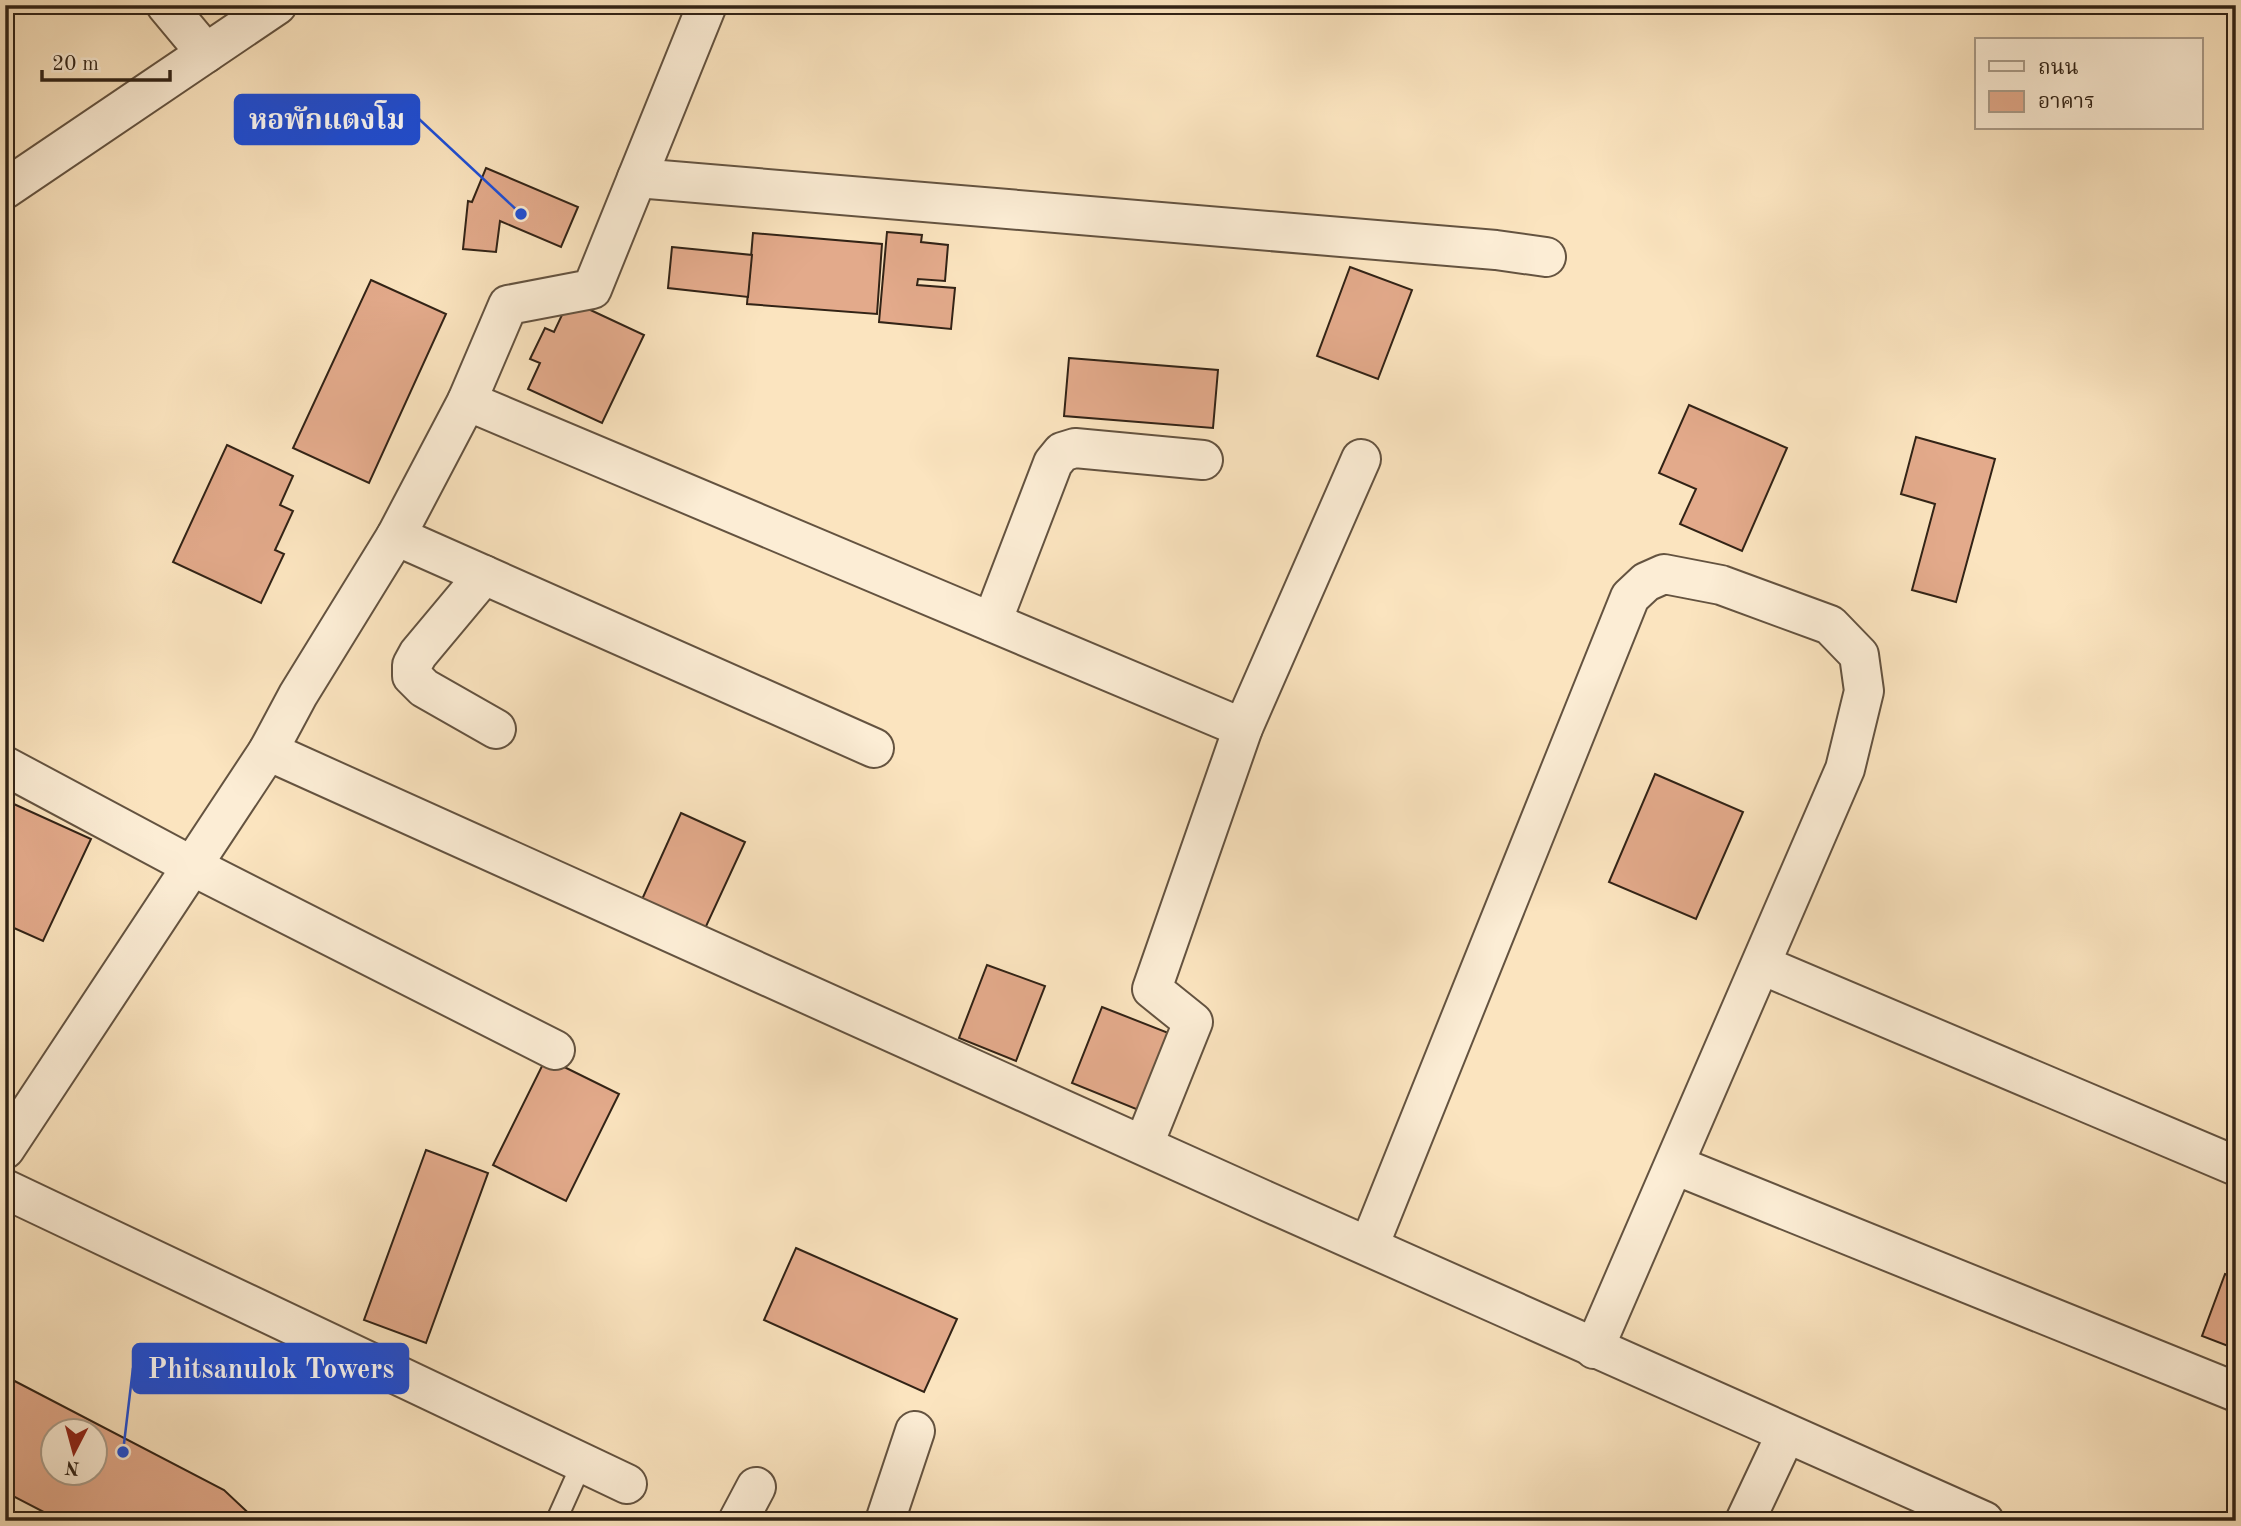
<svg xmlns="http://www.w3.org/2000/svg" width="2241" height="1526" viewBox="0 0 2241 1526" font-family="'Old Standard TT','Noto Serif Thai',serif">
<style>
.building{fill:#e3aa8b;stroke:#322316;stroke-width:2;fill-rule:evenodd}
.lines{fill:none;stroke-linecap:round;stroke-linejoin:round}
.service-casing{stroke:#645340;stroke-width:23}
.minor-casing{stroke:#645340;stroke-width:42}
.service{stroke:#fcedd5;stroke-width:19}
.minor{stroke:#fcedd5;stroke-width:38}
.leader{fill:none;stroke:#1d4ed8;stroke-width:2.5}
.callout-dot{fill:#1d4ed8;stroke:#fcedd5;stroke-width:2.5}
.callout{fill:#1d4ed8;stroke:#1d4ed8;stroke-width:2.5}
.callout-label{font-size:28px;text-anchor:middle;font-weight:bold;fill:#fff}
</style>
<rect width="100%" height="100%" fill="#fbe4bf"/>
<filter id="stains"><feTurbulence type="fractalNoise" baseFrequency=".00286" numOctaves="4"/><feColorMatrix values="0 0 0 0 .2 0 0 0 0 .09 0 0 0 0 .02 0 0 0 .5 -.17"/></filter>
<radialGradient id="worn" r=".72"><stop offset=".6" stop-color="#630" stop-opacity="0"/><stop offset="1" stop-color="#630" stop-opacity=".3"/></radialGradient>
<g class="building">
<polygon points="486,168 578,207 561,247 500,221 496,252 463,249 468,201 472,202"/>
<polygon points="887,232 922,235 921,242 948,245 945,281 918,279 917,285 955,288 951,329 879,322"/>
<polygon points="753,233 882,244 877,314 747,304"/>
<polygon points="672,247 752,255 748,297 668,288"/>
<polygon points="1350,267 1412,290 1378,379 1317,356"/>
<polygon points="371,280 446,314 369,483 293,448"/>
<polygon points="569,300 644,335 602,423 528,389 540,363 530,359 545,328 554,332"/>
<polygon points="1069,358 1218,370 1213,428 1064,416"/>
<polygon points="1689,405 1787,448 1742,551 1680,524 1696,489 1659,473"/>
<polygon points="1916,437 1995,459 1956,602 1912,590 1935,504 1901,494"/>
<polygon points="227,445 293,476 280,505 293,511 275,550 284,554 261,603 173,562"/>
<polygon points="1655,774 1743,812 1696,919 1609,882"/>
<polygon points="5,800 91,839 43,941 5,924"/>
<polygon points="681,813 745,842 702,935 639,906"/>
<polygon points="987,965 1045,986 1016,1061 959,1038"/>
<polygon points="1102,1007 1171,1034 1141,1111 1072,1083"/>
<polygon points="546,1058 619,1094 566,1201 493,1165"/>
<polygon points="426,1150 488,1173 426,1343 364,1320"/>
<polygon points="796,1248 957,1319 924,1392 764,1320"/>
<polygon points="2225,1274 2236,1278 2236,1349 2202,1336"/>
<path d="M5,1376L224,1490L257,1521H61L5,1492ZM52,1432H94V1474H52Z"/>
</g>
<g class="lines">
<defs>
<polyline id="service" points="556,1521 582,1463"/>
<g id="minor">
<polyline points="166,5 206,53"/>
<polyline points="637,178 1496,250 1546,257"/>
<polyline points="5,189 277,5"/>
<polyline points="467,401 508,305 592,289 707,5"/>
<polyline points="396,536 874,748"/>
<polyline points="484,575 418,654 412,665 412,676 424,688 496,729"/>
<polyline points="992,622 1053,463 1062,452 1075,448 1203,460"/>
<path d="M268,751C840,1007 1410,1269 1984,1521"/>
<polyline points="5,766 192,866 555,1050"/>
<polyline points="1762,965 2236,1166"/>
<polyline points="1144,1144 1193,1022 1152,989 1243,728 1361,459"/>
<polyline points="5,1149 268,751 298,695 396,536 467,401 1243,728"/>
<polyline points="1675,1165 2236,1392"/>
<polyline points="5,1189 627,1484"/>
<polyline points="1369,1246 1630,597 1646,582 1664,574 1721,585 1830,625 1859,655 1864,691 1845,769 1594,1349"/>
<polyline points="738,1521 756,1487"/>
<polyline points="885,1521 915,1431"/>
<polyline points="1745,1521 1786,1434"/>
</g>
</defs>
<use href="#service" class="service-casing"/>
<use href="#minor" class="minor-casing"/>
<use href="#service" class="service"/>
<use href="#minor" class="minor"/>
</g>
<path class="leader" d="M521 214L419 119M123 1452L133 1368"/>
<g class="callout-dot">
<circle cx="521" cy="214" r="7"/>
<circle cx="123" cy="1452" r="7"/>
</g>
<g class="callout">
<rect x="235" y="95" width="184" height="49" rx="7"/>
<rect x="133" y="1344" width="275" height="49" rx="7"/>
</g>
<g class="callout-label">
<text x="327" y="129">หอพักแตงโม</text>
<text x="271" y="1378">Phitsanulok Towers</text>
</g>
<rect width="2241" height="1526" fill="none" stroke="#fbe4bf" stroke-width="28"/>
<rect x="7" y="7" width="2227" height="1512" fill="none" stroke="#322316" stroke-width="3.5"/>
<rect x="14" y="14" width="2213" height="1498" fill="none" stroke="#322316" stroke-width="2"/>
<rect x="1975" y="38" width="228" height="91" fill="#fcedd5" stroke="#ab9c89" stroke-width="2"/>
<rect x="1989" y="61" width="35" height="10" fill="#fcedd5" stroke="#ab9c89" stroke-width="2"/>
<text x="2038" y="74" font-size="21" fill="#322316">ถนน</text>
<rect x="1989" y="91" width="35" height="21" fill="#e3aa8b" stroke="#ab9c89" stroke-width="2"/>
<text x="2038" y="108" font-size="21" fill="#322316">อาคาร</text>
<g transform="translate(74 1452) rotate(186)"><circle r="33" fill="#fcedd5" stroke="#ab9c89" stroke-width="2"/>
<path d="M0-5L12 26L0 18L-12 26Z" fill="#8f2418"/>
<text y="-10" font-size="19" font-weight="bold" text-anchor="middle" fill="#322316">N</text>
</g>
<path d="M42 70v10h128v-10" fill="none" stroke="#322316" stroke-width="3.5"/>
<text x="52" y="70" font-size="21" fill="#322316" stroke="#fcedd5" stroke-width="5" paint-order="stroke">20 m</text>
<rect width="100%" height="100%" filter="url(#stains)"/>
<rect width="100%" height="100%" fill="url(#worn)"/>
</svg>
